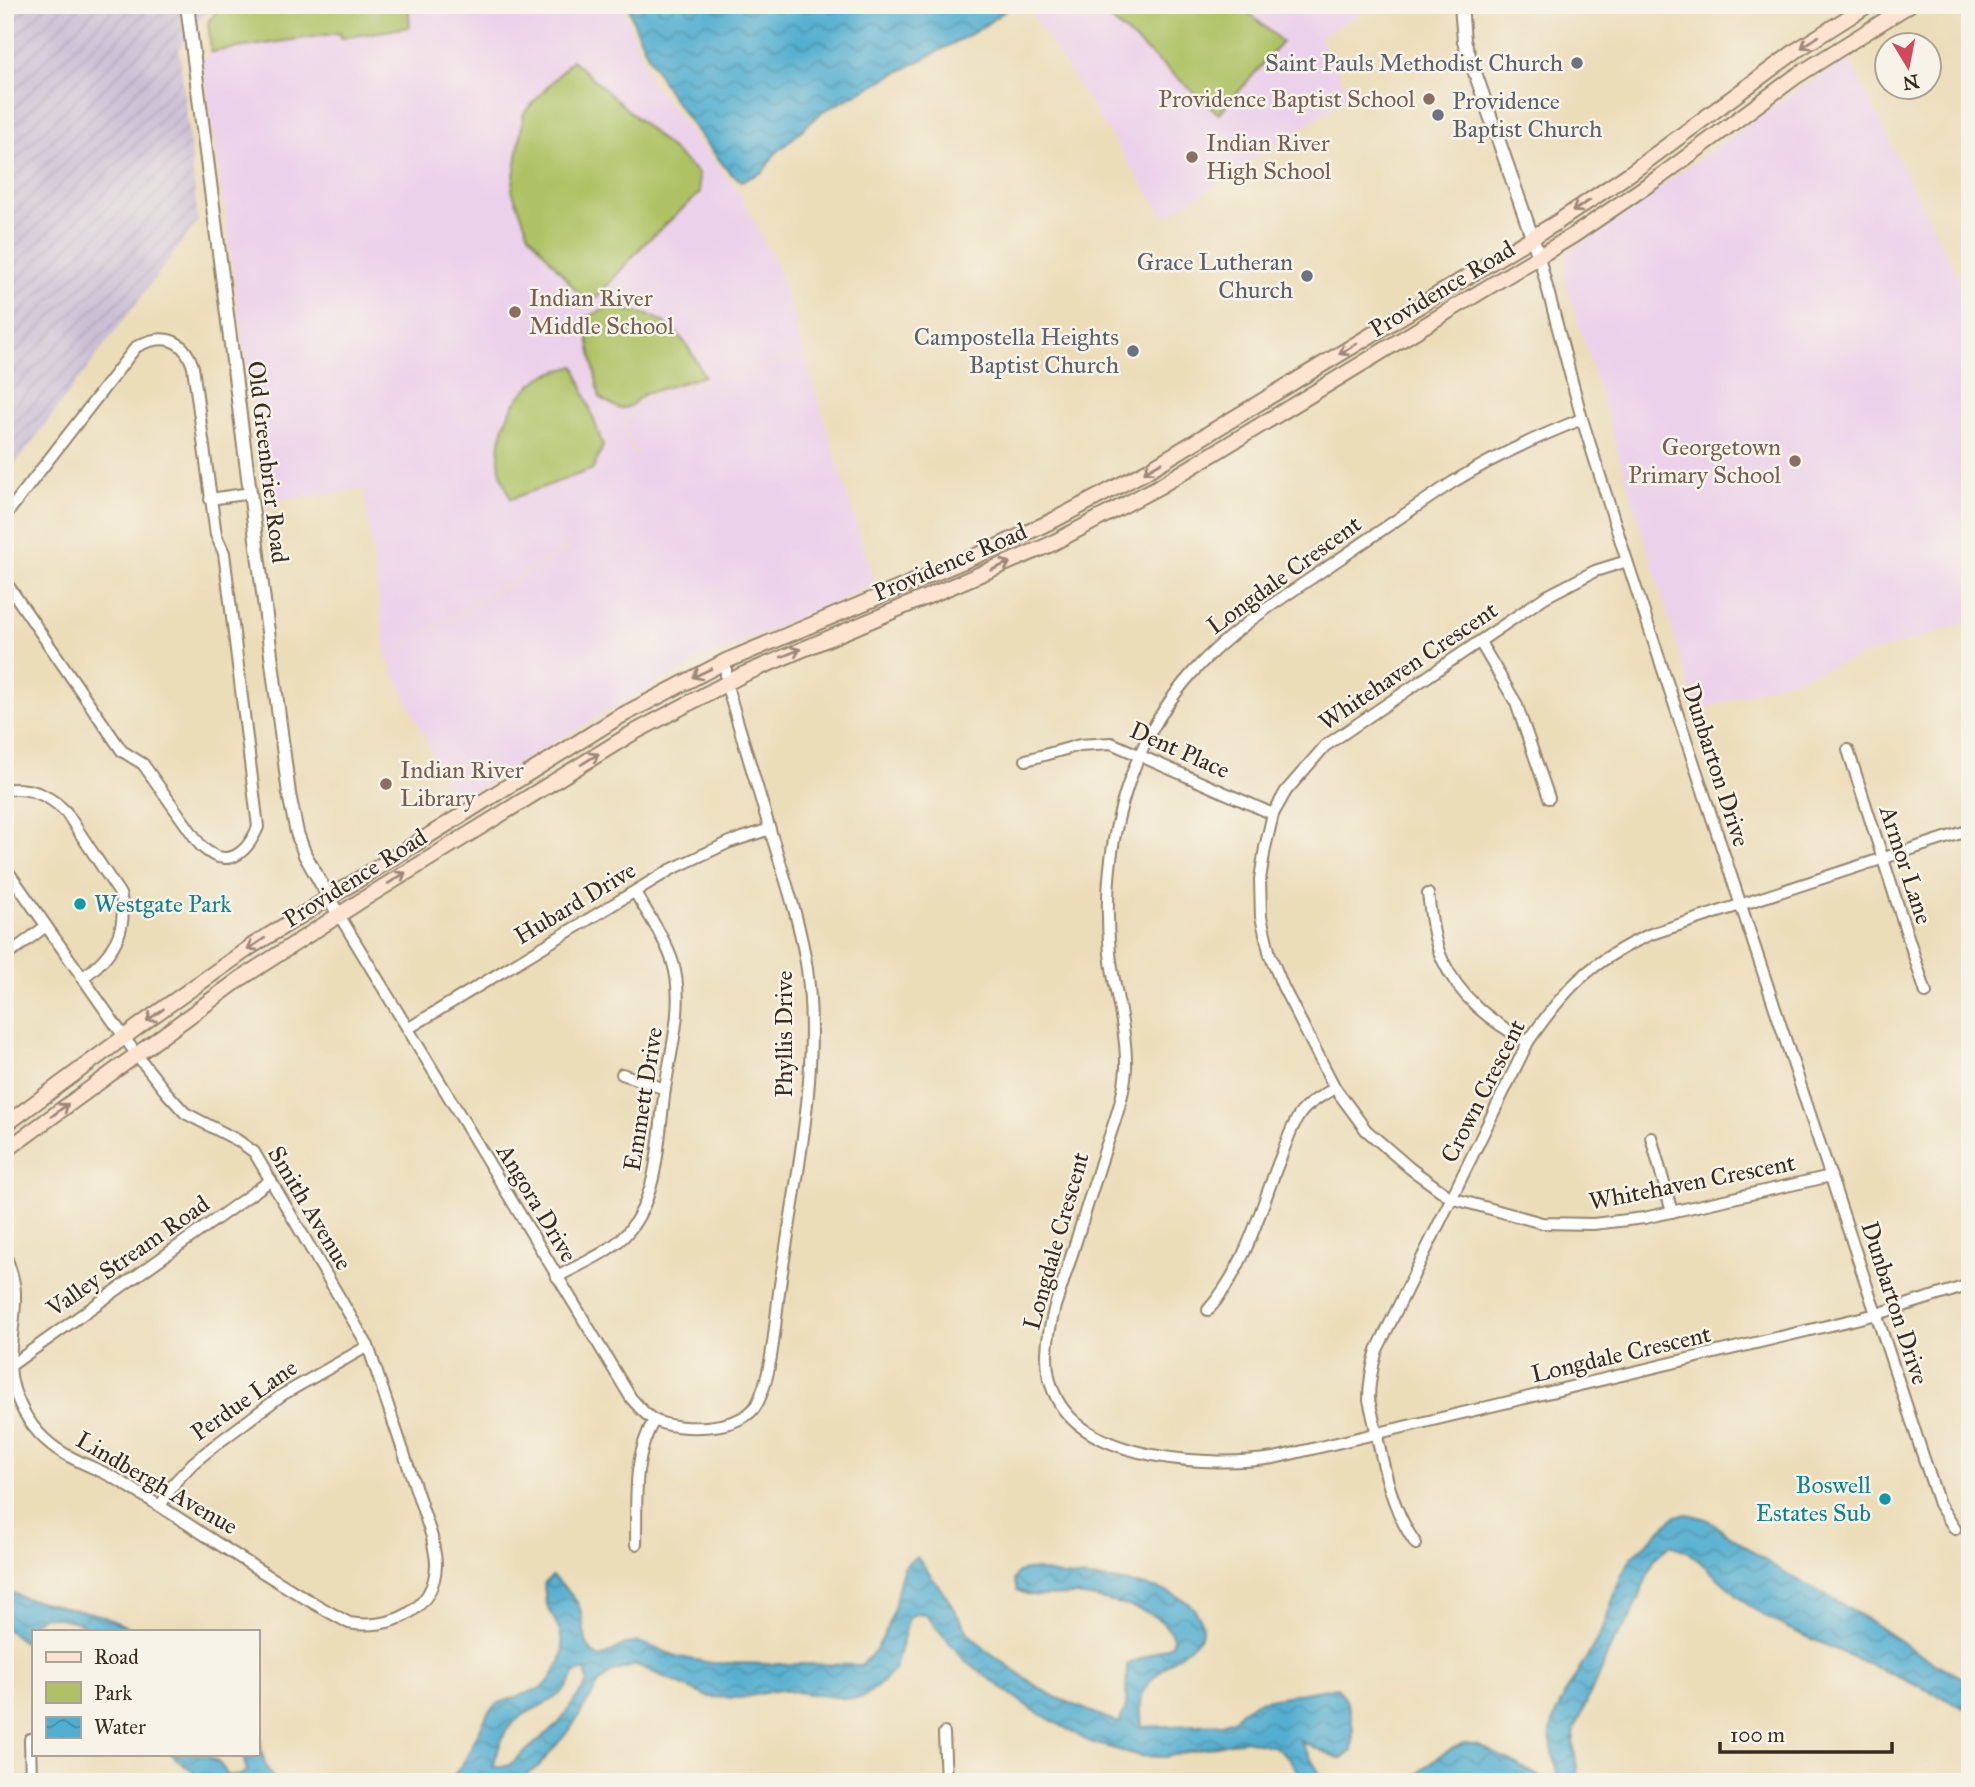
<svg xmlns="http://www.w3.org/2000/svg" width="1975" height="1787" viewBox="0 0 1975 1787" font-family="'IM FELL Great Primer',serif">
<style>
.built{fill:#ecd1ea}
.industrial{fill:url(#industrial-furrows)}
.park{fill:#aec265;stroke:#747642;stroke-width:2}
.water{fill:url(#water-waves);stroke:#466c77;stroke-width:2;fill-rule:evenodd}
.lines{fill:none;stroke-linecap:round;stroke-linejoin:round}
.minor-casing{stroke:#94846c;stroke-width:14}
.tertiary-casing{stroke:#94846c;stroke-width:16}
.secondary-casing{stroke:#94846c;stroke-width:18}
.minor{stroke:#fff;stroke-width:10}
.tertiary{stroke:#fff;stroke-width:12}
.secondary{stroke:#fde4d1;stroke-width:14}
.oneway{stroke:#9c8778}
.worship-dot{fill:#6b7280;stroke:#f7f3e8;stroke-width:2.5}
.education-dot{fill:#8d6e63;stroke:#f7f3e8;stroke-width:2.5}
.culture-dot{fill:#0f9aa8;stroke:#f7f3e8;stroke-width:2.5}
.labels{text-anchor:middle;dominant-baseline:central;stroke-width:5;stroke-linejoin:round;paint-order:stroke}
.worship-label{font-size:24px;fill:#5b616d;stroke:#f7f3e8;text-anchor:end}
.education-label{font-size:24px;fill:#785e54;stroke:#f7f3e8;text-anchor:start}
.street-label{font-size:24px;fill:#3b2a1e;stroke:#f7f3e8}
.culture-label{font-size:24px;fill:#0d838f;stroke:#f7f3e8;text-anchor:start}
</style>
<defs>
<pattern id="industrial-furrows" width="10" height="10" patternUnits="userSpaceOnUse" patternTransform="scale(1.75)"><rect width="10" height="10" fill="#cbbfd5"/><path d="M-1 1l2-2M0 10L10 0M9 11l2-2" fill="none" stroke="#afa4b6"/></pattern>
<pattern id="water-waves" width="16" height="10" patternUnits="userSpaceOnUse" patternTransform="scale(1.75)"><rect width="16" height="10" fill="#52aed0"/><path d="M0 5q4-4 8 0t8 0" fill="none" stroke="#458ea8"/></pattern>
</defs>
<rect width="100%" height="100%" fill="#f7f3e8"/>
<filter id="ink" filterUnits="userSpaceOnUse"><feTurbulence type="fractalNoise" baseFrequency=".0143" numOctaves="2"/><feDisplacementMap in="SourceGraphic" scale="14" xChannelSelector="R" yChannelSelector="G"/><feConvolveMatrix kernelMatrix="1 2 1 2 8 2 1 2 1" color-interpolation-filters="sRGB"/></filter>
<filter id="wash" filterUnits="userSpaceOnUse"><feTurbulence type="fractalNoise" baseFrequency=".00686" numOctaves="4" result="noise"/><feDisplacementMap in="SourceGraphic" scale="28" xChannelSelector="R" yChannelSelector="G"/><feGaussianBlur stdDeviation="1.57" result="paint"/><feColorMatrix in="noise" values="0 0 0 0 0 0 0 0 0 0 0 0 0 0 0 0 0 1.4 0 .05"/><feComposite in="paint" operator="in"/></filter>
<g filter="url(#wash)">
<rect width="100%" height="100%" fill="#ecddb9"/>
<g class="built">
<polygon points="408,5 622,5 652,83 741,195 779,270 804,355 647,395 631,408 624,424 628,441 636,456 638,455 629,440 626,424 633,408 648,396 805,356 875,585 699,661 637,694 455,803 386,655 569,549 554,529 567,548 386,654 364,489 280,500 267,511 203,60 211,52 340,33 342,38 410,27"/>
<polygon points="1380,5 1366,10 1320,37 1350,96 1165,218 1026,6"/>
<polygon points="1848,58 1970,300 1970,621 1697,711 1565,279 1568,252 1783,99"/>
</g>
<polygon class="industrial" points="5,5 210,5 179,48 198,221 5,478"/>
<g class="park">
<polygon points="221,5 408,5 410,27 341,38 340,33 211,52 208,22"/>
<polygon points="1094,5 1240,5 1282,42 1219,114"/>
<polygon points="572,60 698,173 700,193 644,244 589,306 529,234 512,190 524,113"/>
<path d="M609,308C622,310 637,311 648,315C677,324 692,351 704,376L644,394L630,406L620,409L600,398L584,318Z"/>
<path d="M575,366L603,446L593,469L511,499C507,489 501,478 500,468C495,433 512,394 544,376C553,371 565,369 575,366Z"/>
</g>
<g class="water">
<path d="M628,5H1013L977,31L822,112L774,155L763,172L742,181L730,173C688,122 647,70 628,5Z"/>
<polygon points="1688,1514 1706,1519 1772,1565 1869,1620 1922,1656 1970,1682 1970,1711 1925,1689 1785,1627 1750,1607 1689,1552 1670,1545 1655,1558 1629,1620 1612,1644 1575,1729 1573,1742 1579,1782 1553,1782 1558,1779 1550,1736 1554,1718 1565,1694 1602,1631 1621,1576 1632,1557 1675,1516"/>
<path d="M917,1557L946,1596L969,1634L985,1649L1035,1685L1057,1698L1119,1723L1126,1707L1127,1665L1171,1645L1174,1639C1170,1630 1162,1620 1152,1615C1138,1607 1093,1597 1077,1595C1056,1594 1036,1600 1017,1590L1014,1580L1018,1572C1036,1566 1047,1574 1064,1576C1098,1579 1204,1581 1202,1631C1202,1646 1151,1668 1142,1695C1140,1705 1141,1718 1142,1727L1222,1724L1235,1719L1241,1711L1258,1701L1337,1687C1353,1705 1354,1728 1352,1751L1343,1758H1338L1300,1741L1325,1782H1305L1289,1759L1275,1747L1245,1740L1165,1757L1140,1756L1090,1742L1031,1709L965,1661L925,1614L918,1613L909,1617L895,1668L884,1681L864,1697L851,1699L779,1690L741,1698L708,1697L637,1665L612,1672L600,1682L573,1725L539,1766L519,1780L449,1782L465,1760L488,1713L496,1704L541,1688L549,1681L560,1663L563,1650L560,1631L546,1603L544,1584L552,1576C561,1584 574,1595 579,1606C586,1624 580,1647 600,1658L625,1644L639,1642L679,1657L712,1663L861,1665C866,1660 872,1655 876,1649C884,1638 892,1617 895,1604C899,1588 899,1563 917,1557ZM586,1670L587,1683L558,1724L508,1766L493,1767C497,1756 500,1740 507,1730C521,1710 545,1708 562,1692C568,1687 571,1680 575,1673Z"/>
<path d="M5,1590L25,1598L100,1615L136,1631H92C80,1620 61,1618 44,1616L31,1624L40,1631H33V1649L5,1628Z"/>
<path d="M257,1717C260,1741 260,1763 276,1782H206L170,1754C193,1754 216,1750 227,1775L238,1776L247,1771L242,1754H257Z"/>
<path d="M1465,1743L1479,1745L1550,1782H1491L1468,1771H1456L1426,1782H1410C1427,1765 1443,1751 1465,1743Z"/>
</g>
</g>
<g filter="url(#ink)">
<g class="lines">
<defs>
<g id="minor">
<polyline points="1539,257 1582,419 1627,561 1939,1504 1955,1529"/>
<path d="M1582,419C1537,437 1495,456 1453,482C1406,513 1360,545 1313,577C1271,605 1227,634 1193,672C1125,748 1100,853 1110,953C1114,991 1127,1029 1126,1068C1124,1104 1107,1140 1097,1175C1083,1218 1070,1262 1055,1306C1047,1337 1041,1369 1057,1399C1090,1462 1213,1467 1274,1458L1877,1314L1970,1285"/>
<polyline points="210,499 251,493"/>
<path d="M5,516L136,347C161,333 184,337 193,367L216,535L224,553L258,827C246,855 226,870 201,846L143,764L122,751L5,581"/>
<polyline points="1627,561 1595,571 1545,597 1325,746 1286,791 1273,814 1265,848 1260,879 1261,917 1270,955 1283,987 1335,1088 1366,1130 1411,1169 1451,1198 1542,1223 1593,1224 1644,1218 1831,1176"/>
<polyline points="1480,642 1516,703 1549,798"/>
<polyline points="1848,750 1926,993"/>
<polyline points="1026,760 1080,745 1111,743 1273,814"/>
<path d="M5,790C30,786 49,795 66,812L120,894C130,929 111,958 82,978"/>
<path d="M5,867L136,1054L166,1092L185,1113L237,1140L254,1152L368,1346L432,1537C433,1546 436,1555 436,1564C435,1612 389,1630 349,1623C271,1581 198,1529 123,1483C102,1469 78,1464 57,1449C38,1436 24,1416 16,1395C3,1364 16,1328 15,1295C15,1281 10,1268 5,1254"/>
<path d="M1428,894C1431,915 1433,939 1442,959C1460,998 1491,1022 1528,1042"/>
<path d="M339,915L631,1398C638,1406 645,1415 654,1420C678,1432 743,1431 757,1404C773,1374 775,1319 780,1285C795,1184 821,1070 807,969C800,921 784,876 770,830C755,781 741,732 726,683V661"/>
<polyline points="5,957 46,926"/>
<polyline points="409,1028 670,870 730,842 770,829"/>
<polyline points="622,1074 665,1089"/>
<polyline points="1651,1137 1672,1212"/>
<path d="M557,1277C580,1264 610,1253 628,1232C660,1193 658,1136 665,1089C671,1048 685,1004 673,963C665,938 648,915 635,892"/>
<path d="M1208,1310C1244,1270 1259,1214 1278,1164C1285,1148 1290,1128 1300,1114C1308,1103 1323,1095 1335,1088"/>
<polyline points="10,1366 271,1180"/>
<polyline points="160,1506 176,1481 193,1463 214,1446 282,1395 368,1346"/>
<path d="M636,1544C637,1501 632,1458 654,1420"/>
<path d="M1416,1544C1386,1502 1381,1448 1369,1400C1369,1382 1372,1367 1377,1350L1528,1042C1565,988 1591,961 1651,934L1970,830"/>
<polyline points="944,1733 946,1782"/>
<polyline points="30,1739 31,1782"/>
</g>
<g id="tertiary">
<polyline points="187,5 289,794 297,833 305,855 339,915"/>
<polyline points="1461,5 1464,41 1539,257"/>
</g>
<g id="secondary">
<polyline points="5,1125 150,1018 252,946 617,718 726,661 992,549 1054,520 1145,472 1556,223 1629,174 1797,50 1868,5"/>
<polyline points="5,1151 240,979 362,900 631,734 742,675 1049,545 1160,486 1574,235 1661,176 1795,77 1909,5"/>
</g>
</defs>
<use href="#minor" class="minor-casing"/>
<use href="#tertiary" class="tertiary-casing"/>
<use href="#secondary" class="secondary-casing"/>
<use href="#minor" class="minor"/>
<use href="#tertiary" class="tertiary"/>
<use href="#secondary" class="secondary"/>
</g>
<defs><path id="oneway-shaft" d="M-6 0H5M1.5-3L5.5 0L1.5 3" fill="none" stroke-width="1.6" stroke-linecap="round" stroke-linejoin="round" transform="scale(1.75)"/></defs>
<g class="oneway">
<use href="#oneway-shaft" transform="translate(1810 42) rotate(146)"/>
<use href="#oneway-shaft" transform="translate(1581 206) rotate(147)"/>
<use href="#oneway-shaft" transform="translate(1348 349) rotate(149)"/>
<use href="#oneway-shaft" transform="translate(1153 467) rotate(150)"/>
<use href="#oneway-shaft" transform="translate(1001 566) rotate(-23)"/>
<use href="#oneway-shaft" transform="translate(791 653) rotate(-22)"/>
<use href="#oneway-shaft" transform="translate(702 673) rotate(154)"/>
<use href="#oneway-shaft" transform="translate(590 759) rotate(-32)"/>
<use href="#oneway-shaft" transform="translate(397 878) rotate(-32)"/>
<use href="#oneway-shaft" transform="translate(256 944) rotate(146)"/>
<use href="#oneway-shaft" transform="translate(155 1015) rotate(144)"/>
<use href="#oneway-shaft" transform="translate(60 1110) rotate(-37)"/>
</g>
</g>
<g class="worship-dot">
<circle cx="1577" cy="63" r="7"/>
<circle cx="1438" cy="115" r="7"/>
<circle cx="1307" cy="276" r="7"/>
<circle cx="1133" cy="351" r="7"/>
</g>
<g class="education-dot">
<circle cx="1429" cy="99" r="7"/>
<circle cx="1192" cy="157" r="7"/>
<circle cx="515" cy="312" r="7"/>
<circle cx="1795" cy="461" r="7"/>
<circle cx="386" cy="784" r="7"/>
</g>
<g class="culture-dot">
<circle cx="80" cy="904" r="7"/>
<circle cx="1885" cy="1499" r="7"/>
</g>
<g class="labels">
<g class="worship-label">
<text x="1563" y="63">Saint Pauls Methodist Church</text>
<text x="1452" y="101" text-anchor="start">Providence<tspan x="1452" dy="28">Baptist Church</tspan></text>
<text x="1293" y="262">Grace Lutheran<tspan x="1293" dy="28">Church</tspan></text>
<text x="1119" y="337">Campostella Heights<tspan x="1119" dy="28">Baptist Church</tspan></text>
</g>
<g class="education-label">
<text x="1415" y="99" text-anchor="end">Providence Baptist School</text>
<text x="1206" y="143">Indian River<tspan x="1206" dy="28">High School</tspan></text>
<text x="529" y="298">Indian River<tspan x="529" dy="28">Middle School</tspan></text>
<text x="1781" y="447" text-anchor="end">Georgetown<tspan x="1781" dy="28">Primary School</tspan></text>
<text x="400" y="770">Indian River<tspan x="400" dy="28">Library</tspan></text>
</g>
<g class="street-label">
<text transform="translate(1442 289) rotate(-31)">Providence Road</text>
<text transform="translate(268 462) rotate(83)">Old Greenbrier Road</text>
<text transform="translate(950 562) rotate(-23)">Providence Road</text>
<text transform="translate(1284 575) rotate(-36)">Longdale Crescent</text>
<text transform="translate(1408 666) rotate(-34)">Whitehaven Crescent</text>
<text transform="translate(1180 750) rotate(24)">Dent Place</text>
<text transform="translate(1716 765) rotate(72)">Dunbarton Drive</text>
<text transform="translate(1906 865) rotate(72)">Armor Lane</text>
<text transform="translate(355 878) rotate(-32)">Providence Road</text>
<text transform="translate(575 903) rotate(-31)">Hubard Drive</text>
<text transform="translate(784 1034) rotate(-90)">Phyllis Drive</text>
<text transform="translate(1483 1091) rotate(-63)">Crown Crescent</text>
<text transform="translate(643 1099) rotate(-81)">Emmett Drive</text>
<text transform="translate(1692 1182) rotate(-11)">Whitehaven Crescent</text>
<text transform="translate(537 1203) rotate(59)">Angora Drive</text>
<text transform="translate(310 1208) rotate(59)">Smith Avenue</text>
<text transform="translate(1056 1241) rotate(-74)">Longdale Crescent</text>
<text transform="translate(128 1256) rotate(-35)">Valley Stream Road</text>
<text transform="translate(1895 1303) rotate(72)">Dunbarton Drive</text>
<text transform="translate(1621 1354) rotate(-13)">Longdale Crescent</text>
<text transform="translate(244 1400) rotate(-35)">Perdue Lane</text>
<text transform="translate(157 1483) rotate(30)">Lindbergh Avenue</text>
</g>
<g class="culture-label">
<text x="94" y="904">Westgate Park</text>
<text x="1871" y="1485" text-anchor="end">Boswell<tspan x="1871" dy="28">Estates Sub</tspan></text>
</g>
</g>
<rect width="1975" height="1787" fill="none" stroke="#f7f3e8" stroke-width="28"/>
<rect x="32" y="1630" width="228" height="126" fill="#f7f3e8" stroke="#aca397" stroke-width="2"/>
<rect x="46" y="1652" width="35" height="10" fill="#fde4d1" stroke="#aca397" stroke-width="2"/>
<text x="94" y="1664" font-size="21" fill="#3b2a1e">Road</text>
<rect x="46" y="1682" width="35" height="21" fill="#aec265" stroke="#aca397" stroke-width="2"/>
<text x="94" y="1700" font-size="21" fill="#3b2a1e">Park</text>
<rect x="46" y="1717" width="35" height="21" fill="url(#water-waves)" stroke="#aca397" stroke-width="2"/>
<text x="94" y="1734" font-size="21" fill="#3b2a1e">Water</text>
<g transform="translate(1908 66) rotate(170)"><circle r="33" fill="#f7f3e8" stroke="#aca397" stroke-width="2"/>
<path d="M0-5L12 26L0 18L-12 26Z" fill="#d1495b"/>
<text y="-10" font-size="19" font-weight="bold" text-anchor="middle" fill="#3b2a1e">N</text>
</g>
<path d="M1720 1742v10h172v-10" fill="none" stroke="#3b2a1e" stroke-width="3.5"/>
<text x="1730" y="1742" font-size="21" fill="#3b2a1e" stroke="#f7f3e8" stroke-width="5" paint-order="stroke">100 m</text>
</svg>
